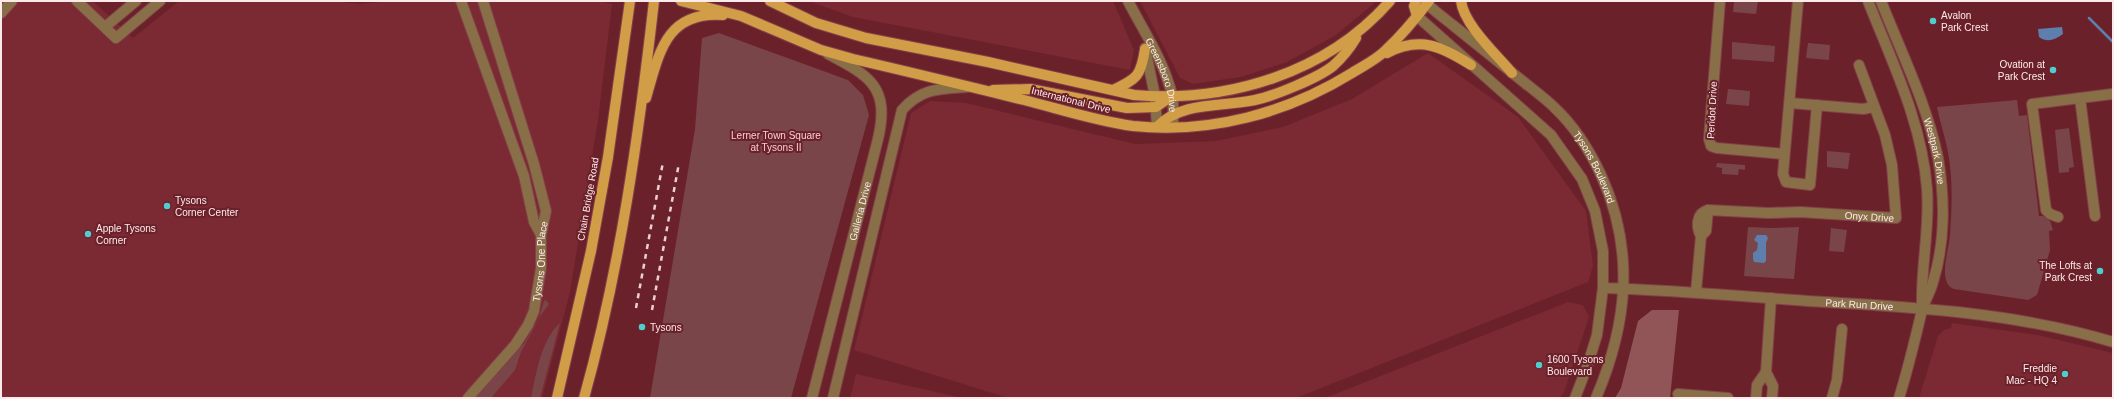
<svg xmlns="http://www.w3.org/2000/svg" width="2114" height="399" viewBox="0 0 2114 399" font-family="Helvetica,sans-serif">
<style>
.built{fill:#7b2933}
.green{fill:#7a4548}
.forest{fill:#915557}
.water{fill:#5e7fad}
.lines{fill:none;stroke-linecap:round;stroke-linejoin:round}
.stream{stroke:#5e7fad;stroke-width:2.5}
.minor-casing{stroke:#824149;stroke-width:12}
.major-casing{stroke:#824149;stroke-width:12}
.minor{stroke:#896f48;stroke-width:10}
.major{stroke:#d19d47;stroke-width:10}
.rail{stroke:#ead0d1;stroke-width:2.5;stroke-dasharray:5 5;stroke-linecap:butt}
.poi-dot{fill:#52cdcf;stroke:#6b212a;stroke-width:1.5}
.labels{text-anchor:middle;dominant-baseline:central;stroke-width:4;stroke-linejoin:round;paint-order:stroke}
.poi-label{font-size:10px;fill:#fdeaea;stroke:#6b212a;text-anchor:start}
.street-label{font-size:10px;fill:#fdeaea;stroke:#6b212a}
.park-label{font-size:10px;fill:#f8d0d1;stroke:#6b212a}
</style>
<rect width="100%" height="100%" fill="#6b212a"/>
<g class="built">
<polygon points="1,1 93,1 133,38 179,1 334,1 359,4 393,1 598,1 612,4 598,120 570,292 542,398 1,398"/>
<polygon points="809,1 1113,1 1134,50 1130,70 853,17"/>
<polygon points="1140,1 1377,1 1336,35 1287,62 1241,77 1193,84 1180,78"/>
<polygon points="1428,53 1518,117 1586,211 1593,266 1588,282 1296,398 1008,398 854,350 911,113 930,101 966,103 1135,144 1216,141 1283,127 1352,99"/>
<polygon points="1568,302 1583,305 1589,317 1564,392 1560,398 1325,398"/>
<polygon points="1952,323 2038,335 2113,353 2113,398 1919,398 1938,336 1944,330 1951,328"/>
<polygon points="856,374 954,396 961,398 850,398"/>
</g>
<g class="green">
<polygon points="1734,1 1758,1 1756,14 1733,12"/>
<polygon points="719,33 848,80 863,95 869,115 791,398 650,398 695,129 702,38"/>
<polygon points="1732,42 1775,46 1774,62 1732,59"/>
<polygon points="1808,43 1830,45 1829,60 1806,58"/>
<polygon points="1728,89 1750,91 1749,106 1726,104"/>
<path d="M2017,100L2019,116L2027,115L2039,216H2043L2050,221L2053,230L2049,231L2050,250L2037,295L2028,300L1954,289C1937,283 1949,250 1950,235C1952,208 1953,179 1948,152C1945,137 1940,122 1937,107Z"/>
<polygon points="2069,128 2074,167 2069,168 2069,172 2059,173 2055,130"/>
<polygon points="1827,151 1850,153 1848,169 1827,167"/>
<polygon points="1717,163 1745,165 1745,170 1739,169 1738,175 1722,174 1722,168 1716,167"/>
<polygon points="1748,227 1771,228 1799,227 1794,279 1744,276"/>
<polygon points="1831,228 1847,230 1844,252 1829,251"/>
<polygon points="546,300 549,304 541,315 521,352 515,370 491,398 475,398 525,342 539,318 544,301"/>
<path d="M560,323L540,398H531C536,374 541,340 560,323Z"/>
</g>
<polygon class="forest" points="1652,310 1679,310 1670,398 1615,398 1621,388 1638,321"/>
<g class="water">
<path d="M2062,27L2063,34C2055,40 2047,43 2039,37L2038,29Z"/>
<polygon points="1757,235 1766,235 1768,238 1766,243 1766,261 1764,263 1754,262 1753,259 1753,253 1757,250 1758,243 1754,240"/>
</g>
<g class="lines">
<polyline class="stream" points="2089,18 2113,42"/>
<defs>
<g id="minor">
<polyline points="77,1 116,38 160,1"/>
<polyline points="461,1 524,176 534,222 541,235"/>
<path id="s1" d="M1128,1C1144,32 1164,61 1172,95C1174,104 1173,114 1173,123"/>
<path id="s2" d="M1424,1C1433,10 1444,18 1454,26C1478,45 1501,64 1525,83C1535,91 1546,99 1555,108C1575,127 1590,151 1601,175C1635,250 1628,323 1596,398"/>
<polyline points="1720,1 1709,139 1711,146 1717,148 1784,154"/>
<polyline points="1798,1 1783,174 1786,182 1810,185 1817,105"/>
<path d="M1868,1C1892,62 1922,122 1927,189C1930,228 1921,265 1922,304"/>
<path id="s3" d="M1881,1C1901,52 1927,104 1938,158C1945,198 1945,243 1933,282C1931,291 1925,300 1922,310C1915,340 1908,369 1899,398"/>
<polyline points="1,13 12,1"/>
<polyline points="1417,16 1551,135 1582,179 1595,211 1603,251 1603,288 1597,335 1587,367 1575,398"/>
<polyline points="105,27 136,1"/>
<polyline points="1145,48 1155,96 1157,127"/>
<polyline points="2080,98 2095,216"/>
<polyline points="1790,103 1863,109 1874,107"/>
<polyline points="2058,217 2050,214 2046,210 2032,104 2112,94"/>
<polyline points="1701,236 1706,231 1708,210"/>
<path id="s4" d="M1603,288C1672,290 1740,296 1808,301C1910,307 2014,312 2113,342"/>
<path id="s5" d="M1696,292L1701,236C1696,227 1696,213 1708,210L1768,213L1800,212L1896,218L1892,165L1885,135L1859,65"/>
<polyline points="1766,372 1773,386 1772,398"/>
<polyline points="1678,394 1728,398"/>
<path id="s6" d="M468,398L515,345L528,325L534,311L541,268V235L546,211L534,164L483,1"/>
<path id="s7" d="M812,398L878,139C890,87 870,76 828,54"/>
<path d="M833,398L902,110C922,88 939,89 967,87"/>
<polyline points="1756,398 1757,385 1766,372 1771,298"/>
<polyline points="1832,398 1837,380 1842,329"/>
</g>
<g id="major">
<path d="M681,1L741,16L821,50L853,59C910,72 967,86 1024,100C1060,109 1096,121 1133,126C1211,134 1287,113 1352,73C1363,66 1376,60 1386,50C1401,36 1416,18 1429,1"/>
<path d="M770,1L816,23L866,38L988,62L1134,95C1228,103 1327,73 1390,1"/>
<polyline points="1416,1 1414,6 1417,16"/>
<path d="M1461,1C1464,25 1497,55 1512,73"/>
<path d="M1387,53C1420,36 1441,46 1471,65"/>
<polyline points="993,90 1030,89 1127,108 1156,107 1172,96"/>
<path d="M1113,90C1137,79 1141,76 1145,49"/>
<path d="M646,98C659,54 665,11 723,15"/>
<path d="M1157,127C1181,101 1223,107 1255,100C1274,96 1318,78 1333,66C1342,58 1350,48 1356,38"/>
<polyline points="557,398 591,251 608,157 630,1"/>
<path d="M584,398C620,269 639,134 654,1"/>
</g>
</defs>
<use href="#minor" class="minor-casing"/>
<use href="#major" class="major-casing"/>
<use href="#minor" class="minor"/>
<use href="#major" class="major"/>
<g class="rail">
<polyline points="636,308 663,162"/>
<polyline points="652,310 679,163"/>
</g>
</g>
<g class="poi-dot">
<circle cx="1933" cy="21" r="4"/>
<circle cx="2053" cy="70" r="4"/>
<circle cx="167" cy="206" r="4"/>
<circle cx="88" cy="234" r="4"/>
<circle cx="2100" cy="271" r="4"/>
<circle cx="642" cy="327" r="4"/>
<circle cx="1539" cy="365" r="4"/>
<circle cx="2065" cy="374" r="4"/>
</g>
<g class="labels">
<g class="poi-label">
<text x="1941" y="15">Avalon<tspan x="1941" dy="12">Park Crest</tspan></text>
<text x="2045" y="64" text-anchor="end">Ovation at<tspan x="2045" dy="12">Park Crest</tspan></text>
<text x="175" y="200">Tysons<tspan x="175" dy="12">Corner Center</tspan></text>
<text x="96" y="228">Apple Tysons<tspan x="96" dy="12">Corner</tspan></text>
<text x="2092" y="265" text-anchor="end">The Lofts at<tspan x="2092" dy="12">Park Crest</tspan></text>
<text x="650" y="327">Tysons</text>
<text x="1547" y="359">1600 Tysons<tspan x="1547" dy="12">Boulevard</tspan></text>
<text x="2057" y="368" text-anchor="end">Freddie<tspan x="2057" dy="12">Mac - HQ 4</tspan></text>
</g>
<g class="street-label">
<text stroke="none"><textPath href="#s1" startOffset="82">Greensboro Drive</textPath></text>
<text transform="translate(1071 100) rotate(14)">International Drive</text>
<text transform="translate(1712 110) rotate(-87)">Peridot Drive</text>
<text stroke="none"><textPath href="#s3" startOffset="160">Westpark Drive</textPath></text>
<text stroke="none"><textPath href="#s2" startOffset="241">Tysons Boulevard</textPath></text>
<text transform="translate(588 199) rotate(-80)">Chain Bridge Road</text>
<text stroke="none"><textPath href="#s7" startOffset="193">Galleria Drive</textPath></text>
<text stroke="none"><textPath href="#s5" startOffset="249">Onyx Drive</textPath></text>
<text stroke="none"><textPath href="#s6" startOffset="160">Tysons One Place</textPath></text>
<text stroke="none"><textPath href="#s4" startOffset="257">Park Run Drive</textPath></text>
</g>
<g class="park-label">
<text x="776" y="135">Lerner Town Square<tspan x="776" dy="12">at Tysons II</tspan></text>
</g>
</g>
<rect width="2114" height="399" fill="none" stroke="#fdeaea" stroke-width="4"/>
</svg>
